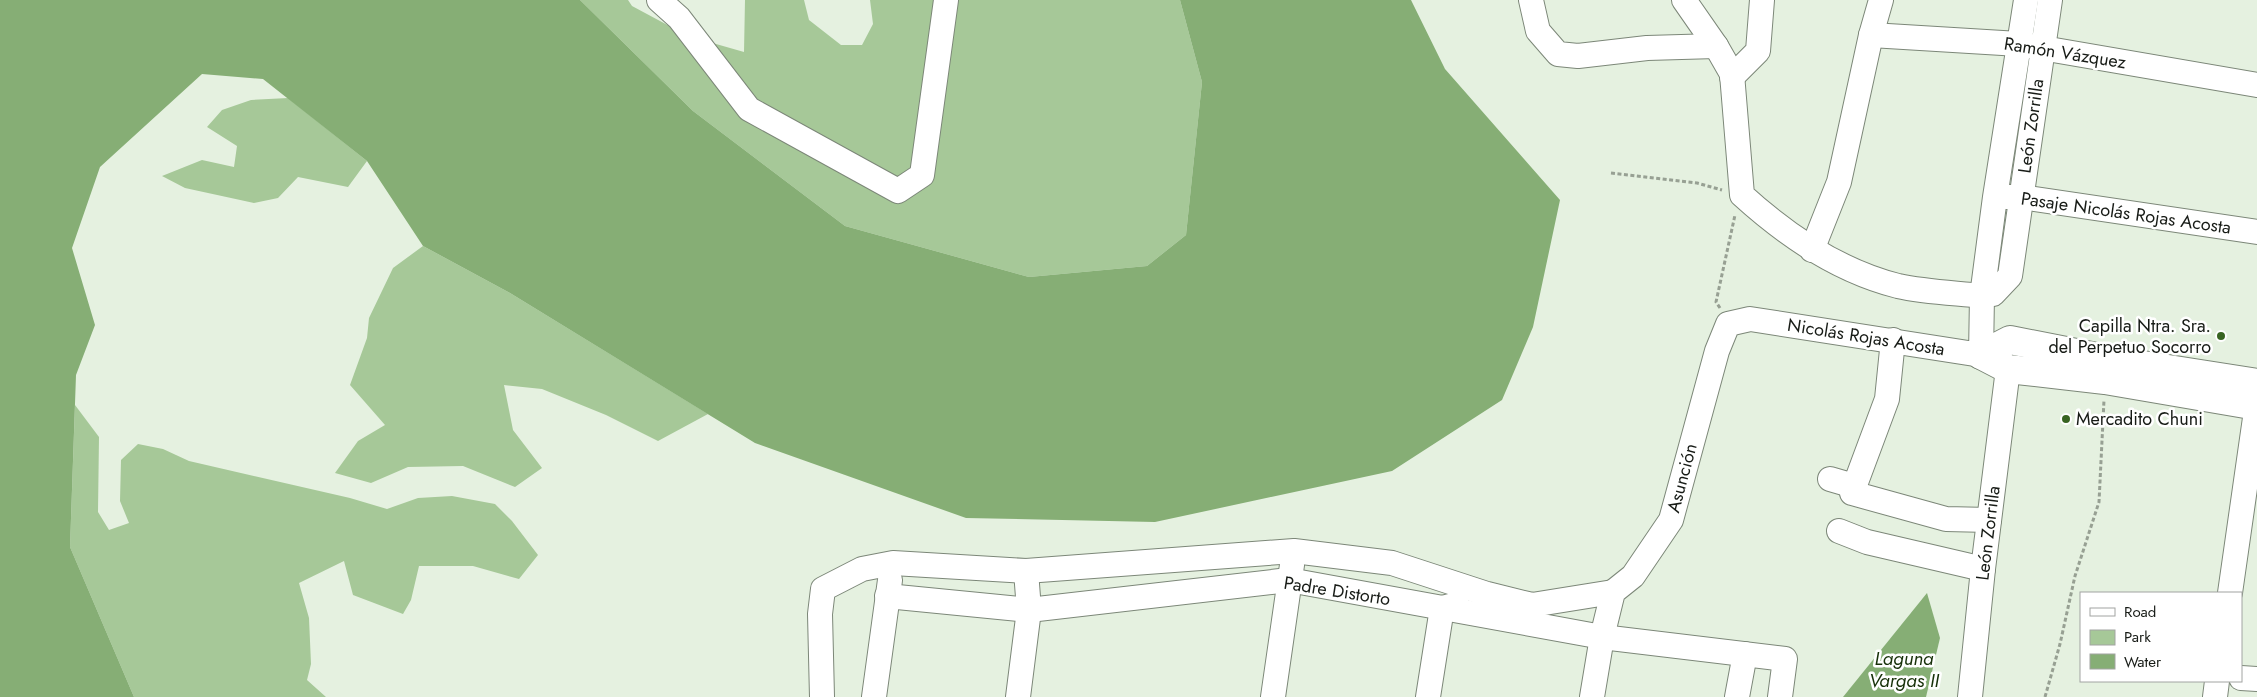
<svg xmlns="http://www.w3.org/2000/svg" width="2257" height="697" viewBox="0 0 2257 697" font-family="Jost,sans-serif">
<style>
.green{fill:#a6c898}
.water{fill:#86ae75}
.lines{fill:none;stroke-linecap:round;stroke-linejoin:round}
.minor-casing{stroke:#7c8778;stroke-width:26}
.major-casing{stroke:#7c8778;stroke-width:30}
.path{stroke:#97a093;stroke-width:3;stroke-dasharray:4 2.5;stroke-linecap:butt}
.minor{stroke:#fff;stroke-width:24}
.major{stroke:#fff;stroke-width:28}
.poi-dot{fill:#386422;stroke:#fff;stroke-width:2}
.labels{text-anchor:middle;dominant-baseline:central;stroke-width:5;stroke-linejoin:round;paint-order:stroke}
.street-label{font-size:18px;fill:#171b16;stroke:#fff}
.poi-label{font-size:18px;fill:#171b16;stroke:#fff;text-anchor:end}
.water-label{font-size:19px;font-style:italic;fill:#173109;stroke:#fff}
</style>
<rect width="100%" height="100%" fill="#e5f1e0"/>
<g class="green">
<polygon points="580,0 628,0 632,6 688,36 744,52 745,0 804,0 809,20 841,45 862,45 873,24 870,0 1180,0 1202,82 1186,235 1147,266 1029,277 845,226 693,111"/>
<polygon points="288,98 367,161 348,187 298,177 278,198 254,203 185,188 162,176 202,160 234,167 237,146 207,127 222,110 251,100"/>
<polygon points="423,246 510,293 708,414 658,441 606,415 542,389 504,385 513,430 542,468 515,487 463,466 408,467 371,483 335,473 358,441 385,425 350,385 367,338 369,318 393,268"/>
<polygon points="75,405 99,437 98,512 109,530 129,523 120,501 121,460 138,444 163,449 189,461 350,498 387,509 418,498 452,496 495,504 512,521 538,555 519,579 473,566 419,566 411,600 403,614 353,595 344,561 299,583 309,618 311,664 307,680 326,697 134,697 70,547"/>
</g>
<g class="water">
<polygon points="0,0 580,0 693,111 845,226 1029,277 1147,266 1186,235 1202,82 1180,0 1411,0 1445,69 1560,200 1533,327 1502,400 1392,471 1155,522 966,518 755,443 510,293 423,246 367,161 263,79 202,74 100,167 72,248 95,325 76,375 70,547 134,697 0,697"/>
<polygon points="1927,593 1940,638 1926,697 1843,697"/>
</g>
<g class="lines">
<defs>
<g id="minor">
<polyline points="659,0 679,18 749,109 898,191 922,175 946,0"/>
<polyline points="1531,0 1538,31 1558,54 1578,56 1647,48 1716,46"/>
<path d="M1684,0L1716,46L1732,74L1742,195C1787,236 1838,271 1898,286C1925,292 1955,293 1982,296L1993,294L2010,276L2050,0"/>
<polyline points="1871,35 2019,44 2257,85"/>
<polyline points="1732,77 1758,51 1762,0"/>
<polyline points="2006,197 2021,197 2257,232"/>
<polyline points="1812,250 1839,182 1871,35 1881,0"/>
<polyline points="1893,340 1887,399 1852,493 1946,519 1989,520"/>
<polyline points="1830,479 1854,486"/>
<polyline points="1839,531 1867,542 1983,569"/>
<polyline points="2230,593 2257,404"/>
<polyline points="887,596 1029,610 1289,580 1602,637 1785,659 1780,697"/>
<polyline points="2241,678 2257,679"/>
<polyline points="822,697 820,614 823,589 862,569 893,563 1026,571 1294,551 1392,563 1487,594 1532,605 1613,592"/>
<polyline points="874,697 890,580"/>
<polyline points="1018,697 1029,610 1026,571"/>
<polyline points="1273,697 1292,565"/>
<polyline points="1428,697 1442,608 1457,604"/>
<polyline points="1592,697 1602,637 1613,592 1633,576 1671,520 1717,351 1728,324 1750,319 1981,355 1982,296 1995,197 2026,0"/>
<polyline points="1737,697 1745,654"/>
<polyline points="1970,697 1983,569 2008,369"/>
<polyline points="2215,697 2217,681"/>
</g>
<g id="major">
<polyline points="1981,355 2010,340 2117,361 2257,383"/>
<polyline points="1981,355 2008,369 2105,380 2257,406"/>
</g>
</defs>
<use href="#minor" class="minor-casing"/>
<use href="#major" class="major-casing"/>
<g class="path">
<polyline points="1611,173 1697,183 1722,190"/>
<polyline points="1720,308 1716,302 1735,215"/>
<polyline points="2045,697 2060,644 2075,576 2099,502 2104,400"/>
</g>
<use href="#minor" class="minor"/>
<use href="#major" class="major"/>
</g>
<g class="poi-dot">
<circle cx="2221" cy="336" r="5"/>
<circle cx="2066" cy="419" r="5"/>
</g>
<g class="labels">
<g class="street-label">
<text transform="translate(2065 53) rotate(9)">Ramón Vázquez</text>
<text transform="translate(2031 126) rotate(-82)">León Zorrilla</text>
<text transform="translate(2126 213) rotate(8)">Pasaje Nicolás Rojas Acosta</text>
<text transform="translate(1866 337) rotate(9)">Nicolás Rojas Acosta</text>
<text transform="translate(1682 478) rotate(-75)">Asunción</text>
<text transform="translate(1988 533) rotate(-83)">León Zorrilla</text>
<text transform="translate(1337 591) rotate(9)">Padre Distorto</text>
</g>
<g class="poi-label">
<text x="2211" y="326">Capilla Ntra. Sra.<tspan x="2211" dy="21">del Perpetuo Socorro</tspan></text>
<text x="2076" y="419" text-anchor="start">Mercadito Chuni</text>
</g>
<g class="water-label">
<text x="1904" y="658">Laguna<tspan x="1904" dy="22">Vargas II</tspan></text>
</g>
</g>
<rect x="2080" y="592" width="162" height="90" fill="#ffffff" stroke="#a2a4a2"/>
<rect x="2090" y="608" width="25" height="8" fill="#ffffff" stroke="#a2a4a2"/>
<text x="2124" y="617" font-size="15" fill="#171b16">Road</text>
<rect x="2090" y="630" width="25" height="15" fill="#a6c898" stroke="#a2a4a2"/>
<text x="2124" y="642" font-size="15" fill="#171b16">Park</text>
<rect x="2090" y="654" width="25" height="15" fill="#86ae75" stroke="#a2a4a2"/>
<text x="2124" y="667" font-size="15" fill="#171b16">Water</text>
</svg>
